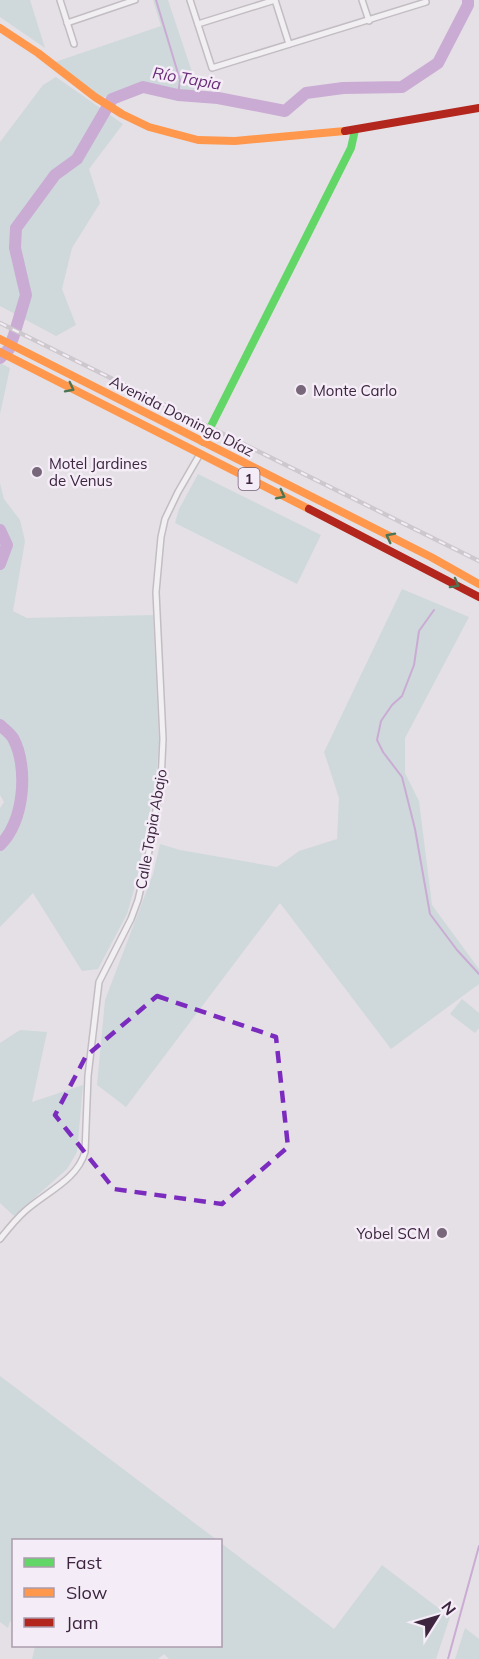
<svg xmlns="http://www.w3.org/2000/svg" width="479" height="1659" viewBox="0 0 479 1659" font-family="Mulish,sans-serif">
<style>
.green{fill:#cfd9db}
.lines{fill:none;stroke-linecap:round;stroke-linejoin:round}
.stream{stroke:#caabd4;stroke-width:2}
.river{stroke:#caabd4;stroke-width:12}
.street-casing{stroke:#c2bdc3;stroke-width:8}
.street{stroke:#f2eff2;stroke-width:5}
.fast{stroke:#63d668;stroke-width:8}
.slow{stroke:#ff974d;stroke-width:8}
.jam{stroke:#b3261e;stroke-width:8}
.rail-casing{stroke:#cdc8cd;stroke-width:4.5}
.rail{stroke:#f4ecf6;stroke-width:2;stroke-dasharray:7;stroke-linecap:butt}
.oneway{stroke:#4e7552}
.marked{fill:none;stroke:#7b2cbf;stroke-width:4.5;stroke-dasharray:12 8;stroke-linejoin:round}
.poi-dot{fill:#78667a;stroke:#f4ecf6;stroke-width:2}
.labels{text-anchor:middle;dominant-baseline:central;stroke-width:5;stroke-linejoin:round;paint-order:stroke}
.shield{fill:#f4ecf6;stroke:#746177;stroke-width:1.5}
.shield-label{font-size:14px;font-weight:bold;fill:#3d2540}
.poi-label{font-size:15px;fill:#3d2540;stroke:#f4ecf6;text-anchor:start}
.street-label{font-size:15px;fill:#3d2540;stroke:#f4ecf6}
.water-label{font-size:16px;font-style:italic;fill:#682c77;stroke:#f4ecf6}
</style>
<rect width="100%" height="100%" fill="#e5e0e5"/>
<g class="green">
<polygon points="0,0 30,0 45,48 0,17"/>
<polygon points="153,0 168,0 199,93 137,86 102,98 55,62 161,26"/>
<polygon points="56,77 123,124 89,169 100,203 72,248 62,289 76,325 56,336 0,306 0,142 43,85"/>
<polygon points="0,363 10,368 0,414"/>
<polygon points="198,474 321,535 297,584 175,523 179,509"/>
<polygon points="0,483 4,499 20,520 25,541 13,611 27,618 153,615 159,743 156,779 136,883 127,914 98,969 82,971 33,893 0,927 0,808 4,802 0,795"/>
<polygon points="402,589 469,617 405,738 405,773 419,801 432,905 479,969 479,984 391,1049 280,903 126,1107 97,1085 105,1000 153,874 160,844 180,850 277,867 299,851 337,839 339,798 324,752"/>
<polygon points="462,999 479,1013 479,1028 475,1033 450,1014"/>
<polygon points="20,1030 47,1032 32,1102 83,1085 77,1152 67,1169 14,1216 0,1203 0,1043"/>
<polygon points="0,1376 217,1540 14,1540 13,1623 10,1621 8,1628 0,1622"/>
<polygon points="221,1543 334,1629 382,1565 450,1617 436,1659 169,1659 164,1654 158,1659 32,1659 35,1646 220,1646"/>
<polygon points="465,1628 479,1639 479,1659 455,1659"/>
</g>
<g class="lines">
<g class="stream">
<polyline points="156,0 180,80 178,95"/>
<polyline points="434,610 419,631 414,665 402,696 392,705 381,721 377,740 383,752 402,777 415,829 430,914 457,950 479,974"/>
<polyline points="448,1659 479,1546"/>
</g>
<g class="river">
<polyline points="0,358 9,349 14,335 26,295 15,248 16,228 55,175 77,159 112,99 143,87 178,95 218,98 285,111 306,93 343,88 402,87 438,63 468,5 468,0"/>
<polyline points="0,530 7,545 0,564"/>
<path d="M0,725C4,729 10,733 13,738C29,767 24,823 0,845"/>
</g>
<defs>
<g id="street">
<polyline points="60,0 74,44"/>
<polyline points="190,0 212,68 426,2"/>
<polyline points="275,0 289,44"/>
<polyline points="362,0 369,21"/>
<polyline points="67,23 135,0"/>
<polyline points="198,24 275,0"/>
<path d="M0,1239C8,1229 16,1219 25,1211C46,1192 77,1180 85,1152L88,1076L99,982L131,919L138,900L147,862L161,781L163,739L156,592L161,537L165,519L178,492L200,454"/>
</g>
</defs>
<use href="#street" class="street-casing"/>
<use href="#street" class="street"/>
<polyline class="fast" points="203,442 351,148 355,130"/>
<g class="slow">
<polyline points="0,28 38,53 95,97 122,114 149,127 198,140 235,141 345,131"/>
<polyline points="0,339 431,557 479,584"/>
<polyline points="0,352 309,509"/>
</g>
<g class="jam">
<polyline points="345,131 479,108"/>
<polyline points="309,509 479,597"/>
</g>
<defs>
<polyline id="rail" points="0,323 479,561"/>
</defs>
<use href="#rail" class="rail-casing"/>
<use href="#rail" class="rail"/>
</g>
<defs><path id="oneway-chevron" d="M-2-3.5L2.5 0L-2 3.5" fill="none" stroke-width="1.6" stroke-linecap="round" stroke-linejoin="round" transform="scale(1.5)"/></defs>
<g class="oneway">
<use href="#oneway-chevron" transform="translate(70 388) rotate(27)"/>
<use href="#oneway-chevron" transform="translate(281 495) rotate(27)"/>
<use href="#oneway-chevron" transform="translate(390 537) rotate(-153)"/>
<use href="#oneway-chevron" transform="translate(455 584) rotate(29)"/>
</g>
<path class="marked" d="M157,996L276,1037L288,1147L222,1204L114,1189L55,1115L86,1056Z"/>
<g class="poi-dot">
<circle cx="301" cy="390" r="6"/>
<circle cx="37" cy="472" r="6"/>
<circle cx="442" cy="1233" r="6"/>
</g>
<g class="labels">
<rect class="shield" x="238.5" y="468" width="21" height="22" rx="4.5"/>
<g class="shield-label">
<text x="249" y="479">1</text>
</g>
<g class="poi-label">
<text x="313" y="390">Monte Carlo</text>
<text x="49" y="463">Motel Jardines<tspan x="49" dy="17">de Venus</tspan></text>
<text x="430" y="1233" text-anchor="end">Yobel SCM</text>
</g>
<g class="street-label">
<text transform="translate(182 416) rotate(27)">Avenida Domingo Díaz</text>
<text transform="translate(151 829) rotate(-80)">Calle Tapia Abajo</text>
</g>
<g class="water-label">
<text transform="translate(187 78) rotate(10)">Río Tapia</text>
</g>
</g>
<rect x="12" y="1539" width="210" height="108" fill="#f4ecf6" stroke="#ab9cad" stroke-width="1.5"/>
<rect x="24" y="1558" width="30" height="9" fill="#63d668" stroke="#ab9cad" stroke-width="1.5"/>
<text x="66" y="1569" font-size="18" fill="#3d2540">Fast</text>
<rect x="24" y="1588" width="30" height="9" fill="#ff974d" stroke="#ab9cad" stroke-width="1.5"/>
<text x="66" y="1599" font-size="18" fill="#3d2540">Slow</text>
<rect x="24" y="1618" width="30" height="9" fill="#b3261e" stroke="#ab9cad" stroke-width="1.5"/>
<text x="66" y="1629" font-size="18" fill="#3d2540">Jam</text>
<g transform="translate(437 1617) rotate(53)" stroke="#f4ecf6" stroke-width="4.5" paint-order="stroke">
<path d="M0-4.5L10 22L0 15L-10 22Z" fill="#3d2540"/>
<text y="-9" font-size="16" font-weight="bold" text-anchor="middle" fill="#3d2540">N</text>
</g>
</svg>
